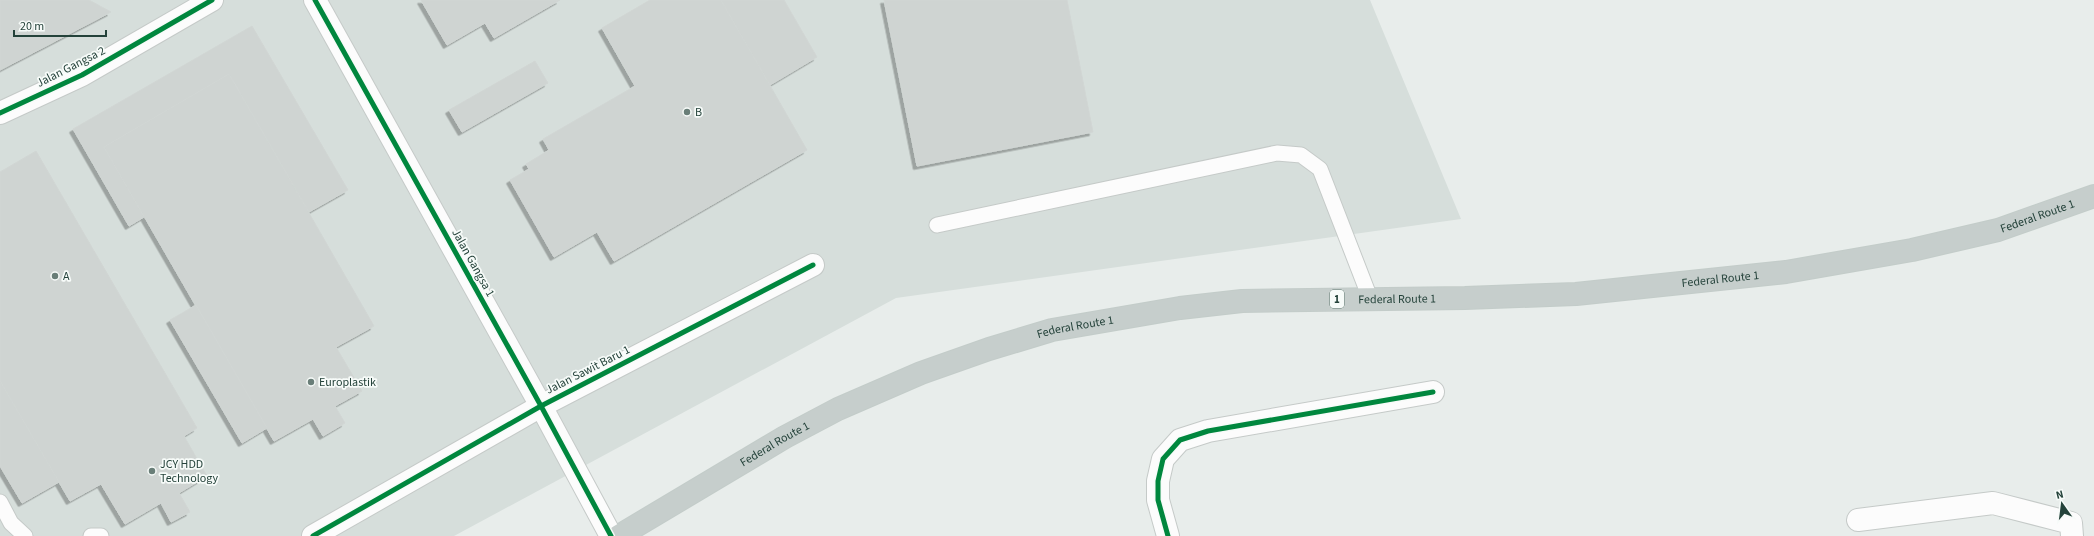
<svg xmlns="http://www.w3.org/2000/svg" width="2094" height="536" viewBox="0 0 2094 536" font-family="'Source Sans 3',sans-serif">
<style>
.built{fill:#d6dedb}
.building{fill:#cfd4d2;stroke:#d1d6d4;filter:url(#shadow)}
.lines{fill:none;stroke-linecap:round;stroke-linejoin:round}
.service-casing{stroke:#c5cac8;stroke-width:17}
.minor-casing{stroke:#c5cac8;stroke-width:24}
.trunk-casing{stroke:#c3ccc9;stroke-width:24}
.service{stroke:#fcfcfc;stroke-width:15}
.minor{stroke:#fcfcfc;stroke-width:22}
.trunk{stroke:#c6cecc;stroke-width:22}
.cycleway-casing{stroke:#f7fbf9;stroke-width:8}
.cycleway{stroke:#00873e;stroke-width:5}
.poi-dot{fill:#697e78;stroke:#f7fbf9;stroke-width:1.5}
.labels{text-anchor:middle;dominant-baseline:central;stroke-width:3.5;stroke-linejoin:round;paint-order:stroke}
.shield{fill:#f7fbf9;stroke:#637a73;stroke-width:1}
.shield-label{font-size:11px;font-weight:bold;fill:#24423a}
.street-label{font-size:12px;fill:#24423a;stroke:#f7fbf9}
.poi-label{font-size:12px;fill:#24423a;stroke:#f7fbf9;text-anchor:start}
</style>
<defs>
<filter id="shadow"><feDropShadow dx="-3.5" dy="3.5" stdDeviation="0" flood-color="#0004"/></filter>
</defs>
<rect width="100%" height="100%" fill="#e8edeb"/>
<polygon class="built" points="0,0 1370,0 1461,219 896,298 454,536 0,536"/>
<g class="building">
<polygon points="0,0 89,0 111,12 0,70"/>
<polygon points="421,0 560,0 494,38 485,23 447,45"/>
<polygon points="650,0 721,0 807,150 614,261 597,232 554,257 510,180 529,169 526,164 549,150 543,139 635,86 602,28"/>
<polygon points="721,0 784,0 817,57 770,85"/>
<polygon points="884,0 1067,0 1093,132 917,166"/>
<polygon points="252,26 348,190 309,212 229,74 104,147 144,217 129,226 73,129"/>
<polygon points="535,61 548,83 462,132 449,110"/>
<polygon points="229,74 374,326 336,347 362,391 335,406 345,423 323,436 313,419 274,441 104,147"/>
<polygon points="36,151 197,428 184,436 207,476 179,493 190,512 171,522 161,503 125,524 101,484 70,501 0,381 0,172"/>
<polygon points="196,305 267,428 242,443 170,320"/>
<polygon points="0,381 59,482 22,503 0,466"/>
</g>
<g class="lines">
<defs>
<g id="service">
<polyline points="937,225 1277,153 1301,155 1320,169 1370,298"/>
<polyline points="0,502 11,523 25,536"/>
<polyline points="91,536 101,536"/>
</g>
<g id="minor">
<polyline points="315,0 541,406 611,536"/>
<polyline points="0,113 82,75 212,0"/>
<polyline points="1858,520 1993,503 2071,523 2072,536"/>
<polyline points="313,536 541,406 813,265"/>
<polyline points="1168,536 1158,500 1158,481 1163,459 1180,440 1208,431 1433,392"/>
</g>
<g id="trunk">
<path id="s1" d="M619,536L785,437L838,409L921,373L989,349L1052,330L1180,308L1242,301L1465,298L1576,294L1786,272L1912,250L1998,230L2094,196"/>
</g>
</defs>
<use href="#service" class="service-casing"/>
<use href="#minor" class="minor-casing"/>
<use href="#trunk" class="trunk-casing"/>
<use href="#service" class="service"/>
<use href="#minor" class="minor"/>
<use href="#trunk" class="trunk"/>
<defs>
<g id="cycleway">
<polyline points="315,0 541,406 611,536"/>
<polyline points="0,113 82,75 212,0"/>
<polyline points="313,536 541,406 813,265"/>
<polyline points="1168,536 1158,500 1158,481 1163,459 1180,440 1208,431 1433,392"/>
</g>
</defs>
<use href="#cycleway" class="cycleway-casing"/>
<use href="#cycleway" class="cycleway"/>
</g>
<g class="poi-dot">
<circle cx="687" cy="112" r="4"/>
<circle cx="55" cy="276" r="4"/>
<circle cx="311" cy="382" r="4"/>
<circle cx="152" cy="471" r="4"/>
</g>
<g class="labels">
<rect class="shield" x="1330" y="290" width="14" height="18" rx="3"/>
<g class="shield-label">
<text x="1337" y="299">1</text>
</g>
<g class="street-label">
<text transform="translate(71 67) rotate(-27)">Jalan Gangsa 2</text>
<text stroke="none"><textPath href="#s1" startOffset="1477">Federal Route 1</textPath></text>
<text transform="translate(473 263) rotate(61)">Jalan Gangsa 1</text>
<text stroke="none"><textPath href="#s1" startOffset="1153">Federal Route 1</textPath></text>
<text stroke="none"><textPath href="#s1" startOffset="829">Federal Route 1</textPath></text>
<text stroke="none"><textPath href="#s1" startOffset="505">Federal Route 1</textPath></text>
<text transform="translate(588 370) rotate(-27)">Jalan Sawit Baru 1</text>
<text stroke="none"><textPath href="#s1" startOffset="181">Federal Route 1</textPath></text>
</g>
<g class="poi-label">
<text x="695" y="112">B</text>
<text x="63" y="276">A</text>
<text x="319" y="382">Europlastik</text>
<text x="160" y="464">JCY HDD<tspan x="160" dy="14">Technology</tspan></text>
</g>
</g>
<g transform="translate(2062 504) rotate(346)" stroke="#f7fbf9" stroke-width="3" paint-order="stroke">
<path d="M0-3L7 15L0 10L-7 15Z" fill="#24423a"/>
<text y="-6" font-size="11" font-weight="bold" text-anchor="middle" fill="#24423a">N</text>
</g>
<path d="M14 30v6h92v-6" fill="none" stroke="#24423a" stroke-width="2"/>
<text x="20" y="30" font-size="12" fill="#24423a" stroke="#f7fbf9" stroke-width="3" paint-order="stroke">20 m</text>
</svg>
